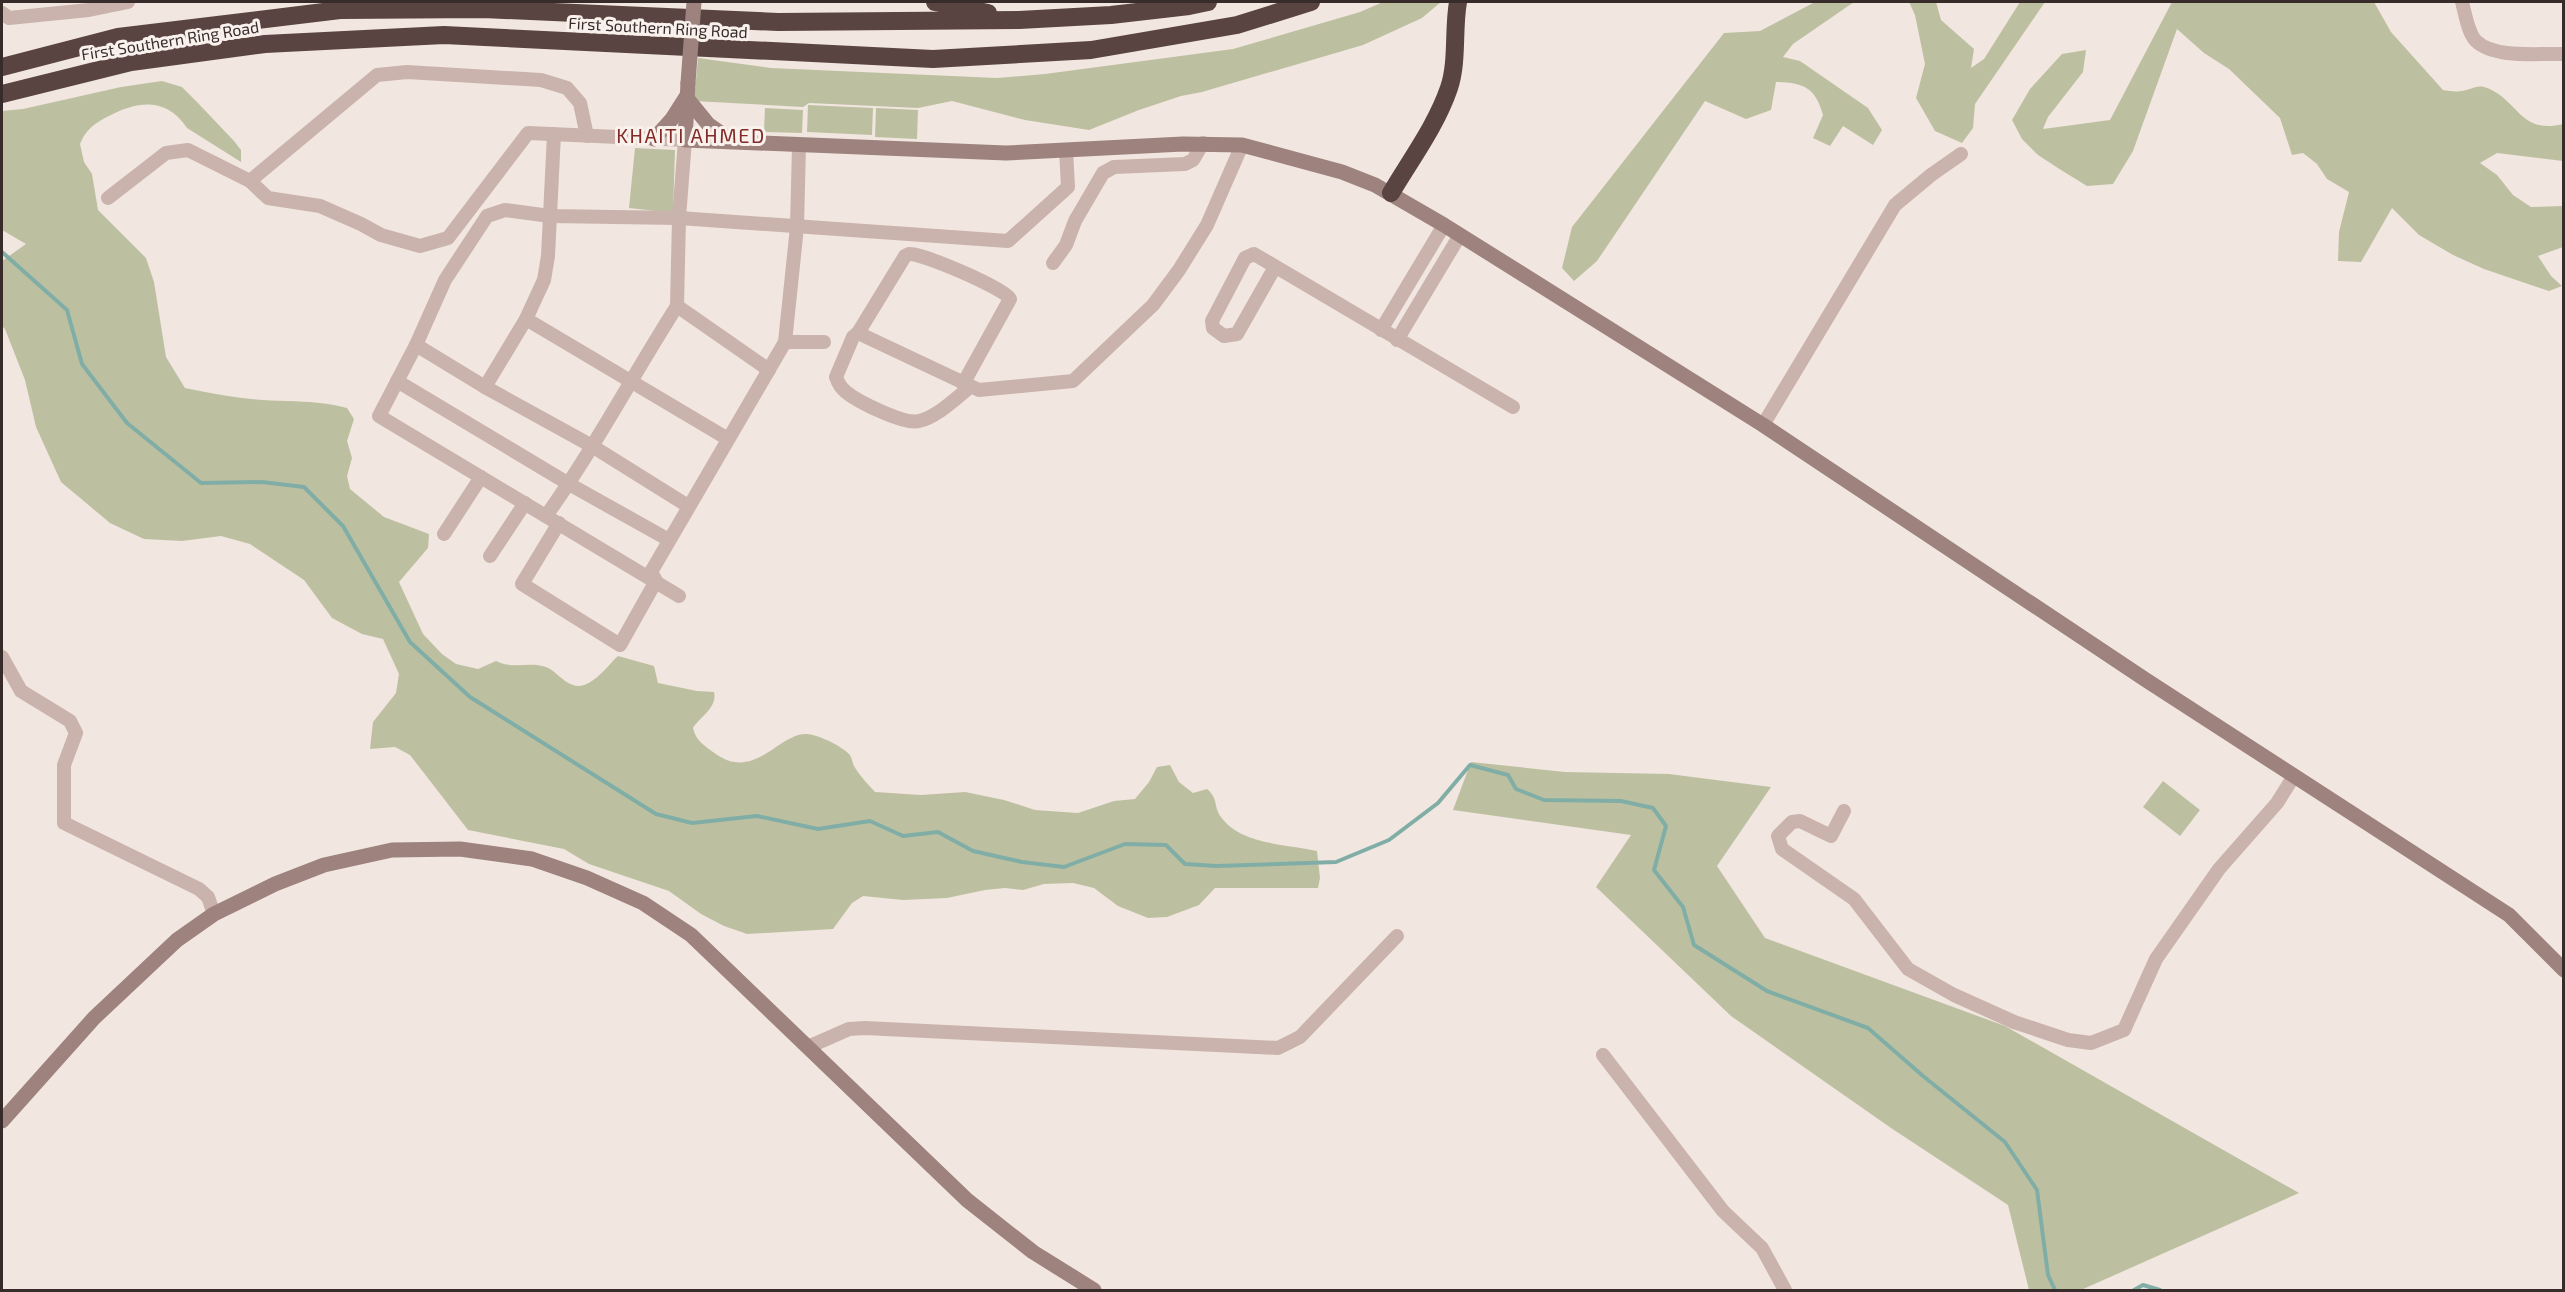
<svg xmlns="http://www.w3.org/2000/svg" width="2565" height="1292" viewBox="0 0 2565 1292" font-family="'Exo 2',sans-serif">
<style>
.green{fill:#bdc0a0}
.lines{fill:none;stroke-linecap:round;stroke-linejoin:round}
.stream{stroke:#80aea6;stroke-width:4}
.street{stroke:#cab3ac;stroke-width:14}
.secondary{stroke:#9d827e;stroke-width:15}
.highway{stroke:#594442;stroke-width:18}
.secondary-bridge{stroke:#9d827e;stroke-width:15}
.labels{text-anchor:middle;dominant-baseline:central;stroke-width:6;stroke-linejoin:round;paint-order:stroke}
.street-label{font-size:16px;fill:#382c2b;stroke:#f9f1ec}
.quarter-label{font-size:20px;letter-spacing:1.5px;fill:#832a28;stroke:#f9f1ec}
</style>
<rect width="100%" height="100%" fill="#f2e6e0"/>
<g class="green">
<polygon points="1383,2 1441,2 1422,18 1363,45 1202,92 1181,96 1139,110 1089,130 1025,120 952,101 918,108 809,103 803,107 694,101 698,58 771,68 997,78 1045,74 1233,49 1360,12"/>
<path d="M1815,2H1854L1793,44L1783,57L1800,61L1868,108L1882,130L1873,145L1843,126L1830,146L1813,138L1823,115C1815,87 1804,83 1776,82L1771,110L1746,119L1705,101L1597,261L1574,281L1562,268L1572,227L1724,33L1760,31Z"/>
<polygon points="1909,2 1936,2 1941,20 1974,49 1971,68 1984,59 2020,2 2045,2 1975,104 1973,128 1962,143 1935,131 1916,98 1925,64 1915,15"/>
<path d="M2172,2H2374L2391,32L2443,90C2449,91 2456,92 2462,91C2469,90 2477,85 2484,87C2519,98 2518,135 2563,124V161L2497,153L2480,163L2497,175L2513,195L2531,207L2563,206V247L2538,256L2551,276L2562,286L2549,291L2484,269L2453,255L2419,235L2392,208L2361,262L2338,261L2339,232L2349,192L2327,179L2317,164L2303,153L2292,155L2280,118L2229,69L2204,53L2177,29L2133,151L2113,184L2087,186L2061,170L2038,155L2022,139L2012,120L2030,89L2062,54L2086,50L2083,72L2048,117L2043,129L2110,120Z"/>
<path d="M162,81L182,87L196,101L234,141L241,150V162L187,128C166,97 138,101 109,116C95,123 86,129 80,144L84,162L92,174L98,210L146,258L154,282L166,357L185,388C218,395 253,401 287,401C310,402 324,402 347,408L354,419L347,441L352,458L347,476L350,489L384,517L429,534L428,548L399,582L423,634L442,654L456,664L478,669L496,661C514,670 528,661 546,667C556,671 563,682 573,685C590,691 607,666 618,656L654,666L658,683L697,691L714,692C718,707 700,717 693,728C696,740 702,744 713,752C754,784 779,732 807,734C819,735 840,745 849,754C852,757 852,762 854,766C859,775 868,784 875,792L921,795L965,792L1004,800L1035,810L1078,813L1114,801L1135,799L1149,782L1157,767L1170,765L1179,782L1193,793L1207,789C1219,799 1213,807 1221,817C1241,845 1287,844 1317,851L1320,878L1318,888H1215L1199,905L1167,917L1148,918L1118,906L1094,888L1073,883L1044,884L1023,890L1005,888L985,890L947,898L903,900L863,896L852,903L833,929L747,934L724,926L701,914L669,891L589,864L564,849L468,830L410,755L395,747L370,749L373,722L396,693L399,674L383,639L362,634L332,618L304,580L250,544L221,536L182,541L144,539L110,523L61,482L36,427L25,380L5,329L2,326V261L26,244L2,230V111L23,109L121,87Z"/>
<polygon points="808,105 873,108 872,135 807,132"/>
<polygon points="765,108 803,110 802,133 764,132"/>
<polygon points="876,108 918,110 917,139 875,137"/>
<polygon points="635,148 675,150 673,213 629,208"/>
<polygon points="1471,762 1565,772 1669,774 1771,787 1717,866 1765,938 2005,1026 2299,1193 2081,1290 2029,1290 2008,1205 1891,1128 1731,1016 1596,887 1631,835 1453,810"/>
<polygon points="2163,781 2200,810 2180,836 2143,807"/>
</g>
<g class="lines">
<g class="stream">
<polyline points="2,252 67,310 82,364 127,423 201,483 262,482 304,487 343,526 410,642 470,697 656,814 692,823 757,816 818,829 870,821 903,836 938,832 973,851 1022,862 1064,867 1125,844 1166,845 1185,864 1216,866 1336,862 1389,840 1438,803 1470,765 1508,775 1516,789 1544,800 1621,801 1653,808 1666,826 1654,870 1683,907 1694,945 1767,991 1868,1028 1923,1076 2005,1142 2037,1190 2048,1275 2055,1290"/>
<polyline points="2134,1290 2143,1285 2160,1290"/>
</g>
<g class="street">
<path d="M2462,2C2465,13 2468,33 2476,41C2495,59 2539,53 2564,54"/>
<polyline points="2,13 9,18 89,10 128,2"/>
<polyline points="250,181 377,75 407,72 541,80 567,88 580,103 587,136"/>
<polyline points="108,198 166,153 188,150 250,181 268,198 320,206 361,224 381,235 420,246 448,238 528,133 685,140 679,218 677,306 769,370"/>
<polyline points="1053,263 1066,245 1075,221 1103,173 1114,167 1185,164 1193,160 1203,143"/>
<polyline points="1275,267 1237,334 1224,336 1213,328 1212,321 1245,258 1254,254 1513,407"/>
<polyline points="526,319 728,439"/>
<polyline points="1381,330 1444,225"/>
<path d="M858,333L905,256L909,254C922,253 1004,288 1010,299L963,384"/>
<polyline points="1397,340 1460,235"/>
<polyline points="785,342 824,342"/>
<polyline points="416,345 485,387 592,446 688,506"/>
<polyline points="397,381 569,484 669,540"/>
<polyline points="485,387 526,319 544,280 548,256 554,134"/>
<path d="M970,387C956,398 937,417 919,421C905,425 858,402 846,392C841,388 838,383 836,377L853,337L858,333L979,390L1073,381L1153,305L1179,270L1207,225L1242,145"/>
<polyline points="1763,425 1895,205 1931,175 1961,154"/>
<path d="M546,516C594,449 633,375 677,306"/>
<polyline points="559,523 522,584 620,645 656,581 651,572 785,342 797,227 799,145"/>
<polyline points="444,534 481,477"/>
<polyline points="490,556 525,503"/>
<polyline points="679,596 379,416 416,345 445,280 487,216 505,210 550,216 679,218 1008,241 1068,187 1066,150"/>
<polyline points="2,657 21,691 70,721 76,733 64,765 64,823 199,889 208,897 214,914"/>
<polyline points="1844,811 1831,836 1800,821 1792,822 1778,836 1782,849 1854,899 1908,969 1954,995 2014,1022 2068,1040 2091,1043 2124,1030 2156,959 2219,869 2277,803 2294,776"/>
<polyline points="808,1047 849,1029 865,1028 1278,1048 1300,1037 1397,936"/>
<polyline points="1603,1055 1723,1211 1762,1248 1785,1290"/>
</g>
<g class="secondary">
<polyline points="688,83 685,140 1006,153 1183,144 1242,145 1342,172 1375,185 1444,225 1763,425 2146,680 2509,915 2564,970"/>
<polyline points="654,139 672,119 686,97 708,124 732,141"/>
<polyline points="2,1121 94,1018 177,940 214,914 275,884 324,865 392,850 460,849 532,859 587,878 643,903 691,935 967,1200 1033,1252 1094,1290"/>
</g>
<g class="highway">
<polyline points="935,2 988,13"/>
<polyline points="2,67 118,37 340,10 483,9 778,22 1019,20 1111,15 1189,6 1208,2"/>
<polyline points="2,94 131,62 265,44 444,35 933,59 1091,50 1237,25 1311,2"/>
<path d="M1391,193C1411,159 1436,126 1449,88C1458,61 1453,30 1458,2"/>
</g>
<polyline class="secondary-bridge" points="688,83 694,2"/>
</g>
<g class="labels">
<g class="street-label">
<text transform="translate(658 27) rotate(3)">First Southern Ring Road</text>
<text transform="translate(170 40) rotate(-9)">First Southern Ring Road</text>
</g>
<g class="quarter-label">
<text x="691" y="135">KHAITI AHMED</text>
</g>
</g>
<rect width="2565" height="1292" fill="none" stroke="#382c2b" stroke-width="6"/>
</svg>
